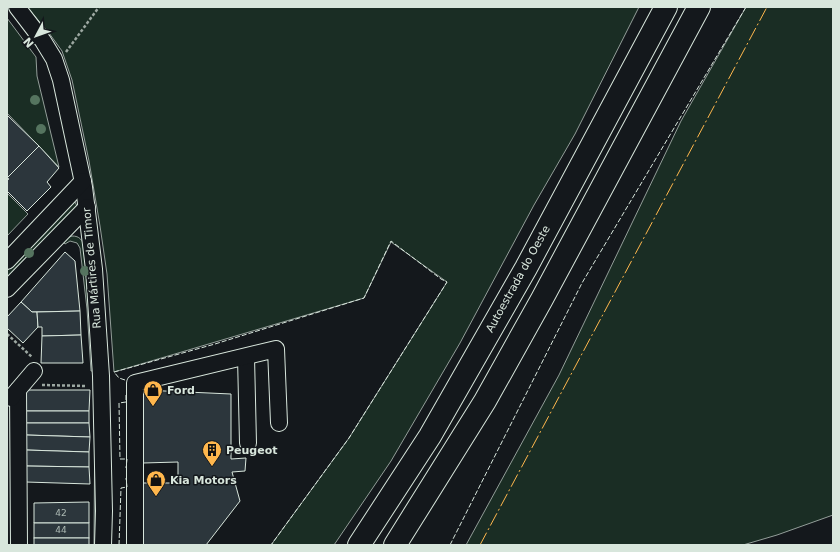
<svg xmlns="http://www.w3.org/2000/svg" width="840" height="552" viewBox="0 0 840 552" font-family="'DejaVu Sans',sans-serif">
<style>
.green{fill:#1a2d24;stroke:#939e99}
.building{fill:#2c363c;stroke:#d8e6dc}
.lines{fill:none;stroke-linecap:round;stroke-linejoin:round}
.minor-casing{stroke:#d8e6dc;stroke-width:18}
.highway-casing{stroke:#d8e6dc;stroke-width:24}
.path{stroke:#9da8a2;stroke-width:2.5;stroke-dasharray:3 2;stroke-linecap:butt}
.minor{stroke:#14181c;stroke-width:16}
.highway{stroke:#14181c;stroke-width:22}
.fence{stroke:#d8e6dc;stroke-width:1;stroke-dasharray:5 2;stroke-linecap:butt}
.power{stroke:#ffb74d;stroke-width:1;stroke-dasharray:14 3 2 3;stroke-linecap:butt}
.tree{fill:#55745f}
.labels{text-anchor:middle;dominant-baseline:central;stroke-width:3;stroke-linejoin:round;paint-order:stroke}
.number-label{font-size:9px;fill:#adbab4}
.street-label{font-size:11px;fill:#d8e6dc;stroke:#14181c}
.poi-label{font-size:11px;font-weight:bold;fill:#d8e6dc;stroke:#14181c;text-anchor:start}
</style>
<rect width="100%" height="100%" fill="#14181c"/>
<g class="green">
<polygon points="27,7 639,7 575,134 534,205 460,343 391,461 334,545 271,545 349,438 447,282 391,242 364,298 114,372 107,274 100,226 89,161 72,80 62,51 49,33"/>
<polygon points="746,7 833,7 833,515 777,535 743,545 466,545 559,375 681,121"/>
<polygon points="7,18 36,57 37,76 59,167 7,113"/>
<polygon points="7,193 28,214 7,236"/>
<polygon points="72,202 75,202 77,206 7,279 7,271"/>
<path d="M72,236C80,236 82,240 85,247L95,371H91L87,309L80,248L77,243L70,241L65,244L62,240Z"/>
<polygon points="95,392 97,545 94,545"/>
</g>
<g class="building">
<polygon points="7,115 39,146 7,178"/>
<polygon points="39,146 59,168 47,182 51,187 27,211 7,191 7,180 9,179 7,178"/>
<polygon points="65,252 75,261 80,311 32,312 21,302"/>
<polygon points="21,302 32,312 37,312 38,327 23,343 7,328 7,317"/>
<polygon points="80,311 81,335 42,336 42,327 38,327 37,312"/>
<polygon points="81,335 83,363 41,363 42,336"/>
<polygon points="26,390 90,390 89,411 26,411"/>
<polygon points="143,390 231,394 231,459 246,458 245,471 232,472 240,501 206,545 141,545 142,483 178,483 178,462 143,463"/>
<polygon points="26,411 89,411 89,423 25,423"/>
<polygon points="25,423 89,423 90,437 26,435"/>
<polygon points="26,435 90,437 89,452 26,450"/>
<polygon points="26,450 89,452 89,467 26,466"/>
<polygon points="26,466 89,467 90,484 26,482"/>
<polygon points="89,502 89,523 34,523 34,503"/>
<rect x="34" y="523" width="55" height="15"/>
<rect x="34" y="538" width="55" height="7"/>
</g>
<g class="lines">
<defs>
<g id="minor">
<polyline points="17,7 43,41 54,59 61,80 84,187 94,269 101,376 104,511 103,545"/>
<polyline points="7,261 83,181"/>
<polyline points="7,289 87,207"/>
<polyline points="246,357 248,443"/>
<polyline points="18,390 19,545"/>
<polyline points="11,398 34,371"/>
<polyline points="135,545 135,383 276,349 279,423"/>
</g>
<g id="highway">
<polyline points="359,545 430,436 526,268 666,7"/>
<polyline points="395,545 485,401 542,299 699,7"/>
</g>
</defs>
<use href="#minor" class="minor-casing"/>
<use href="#highway" class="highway-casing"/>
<g class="path">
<polyline points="66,52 99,7"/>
<polyline points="7,334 32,357"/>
<polyline points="42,385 87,386"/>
</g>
<use href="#minor" class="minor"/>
<use href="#highway" class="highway"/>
<g class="fence">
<polyline points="125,380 119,378 114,372 215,344 364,298 391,241 441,279 447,282 349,438 271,545"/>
<polyline points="126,395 126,402 119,403 120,459 127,459 126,468"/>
<polyline points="119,545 121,488 127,487 126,478"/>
<polyline points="450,545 582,283 746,7"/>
</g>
<polyline class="power" points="480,545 767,7"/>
</g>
<g class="tree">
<circle cx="35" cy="100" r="5"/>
<circle cx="41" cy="129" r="5"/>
<circle cx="29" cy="253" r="5"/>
<circle cx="85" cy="271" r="5"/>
</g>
<defs>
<symbol id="shop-pin" viewBox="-11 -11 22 30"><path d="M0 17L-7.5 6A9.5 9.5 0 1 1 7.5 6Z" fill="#ffb74d" stroke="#14181c"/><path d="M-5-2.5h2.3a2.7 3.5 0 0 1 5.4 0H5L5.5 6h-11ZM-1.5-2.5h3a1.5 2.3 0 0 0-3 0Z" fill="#111"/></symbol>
<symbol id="building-pin" viewBox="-11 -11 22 30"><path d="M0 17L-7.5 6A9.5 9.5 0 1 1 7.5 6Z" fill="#ffb74d" stroke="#14181c"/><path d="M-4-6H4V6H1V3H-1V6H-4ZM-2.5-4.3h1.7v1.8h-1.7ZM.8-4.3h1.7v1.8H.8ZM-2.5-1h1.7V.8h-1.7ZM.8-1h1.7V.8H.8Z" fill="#111"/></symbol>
</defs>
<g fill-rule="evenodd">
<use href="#shop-pin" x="142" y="379" width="22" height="30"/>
<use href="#building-pin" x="201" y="439" width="22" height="30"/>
<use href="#shop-pin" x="145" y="469" width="22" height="30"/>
</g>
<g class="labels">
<g class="number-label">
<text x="61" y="513">42</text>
<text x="61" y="530">44</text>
</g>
<g class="street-label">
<text transform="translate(92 268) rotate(-95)">Rua Mártires de Timor</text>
<text transform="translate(518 279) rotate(-61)">Autoestrada do Oeste</text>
</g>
<g class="poi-label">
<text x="167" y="390">Ford</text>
<text x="226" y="450">Peugeot</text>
<text x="170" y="480">Kia Motors</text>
</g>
</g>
<rect width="840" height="552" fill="none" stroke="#d8e6dc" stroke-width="16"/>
<g transform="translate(36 36) rotate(229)" stroke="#14181c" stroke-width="3" paint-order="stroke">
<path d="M0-3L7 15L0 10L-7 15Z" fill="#d8e6dc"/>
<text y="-6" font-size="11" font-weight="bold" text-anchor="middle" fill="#d8e6dc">N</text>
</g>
</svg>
